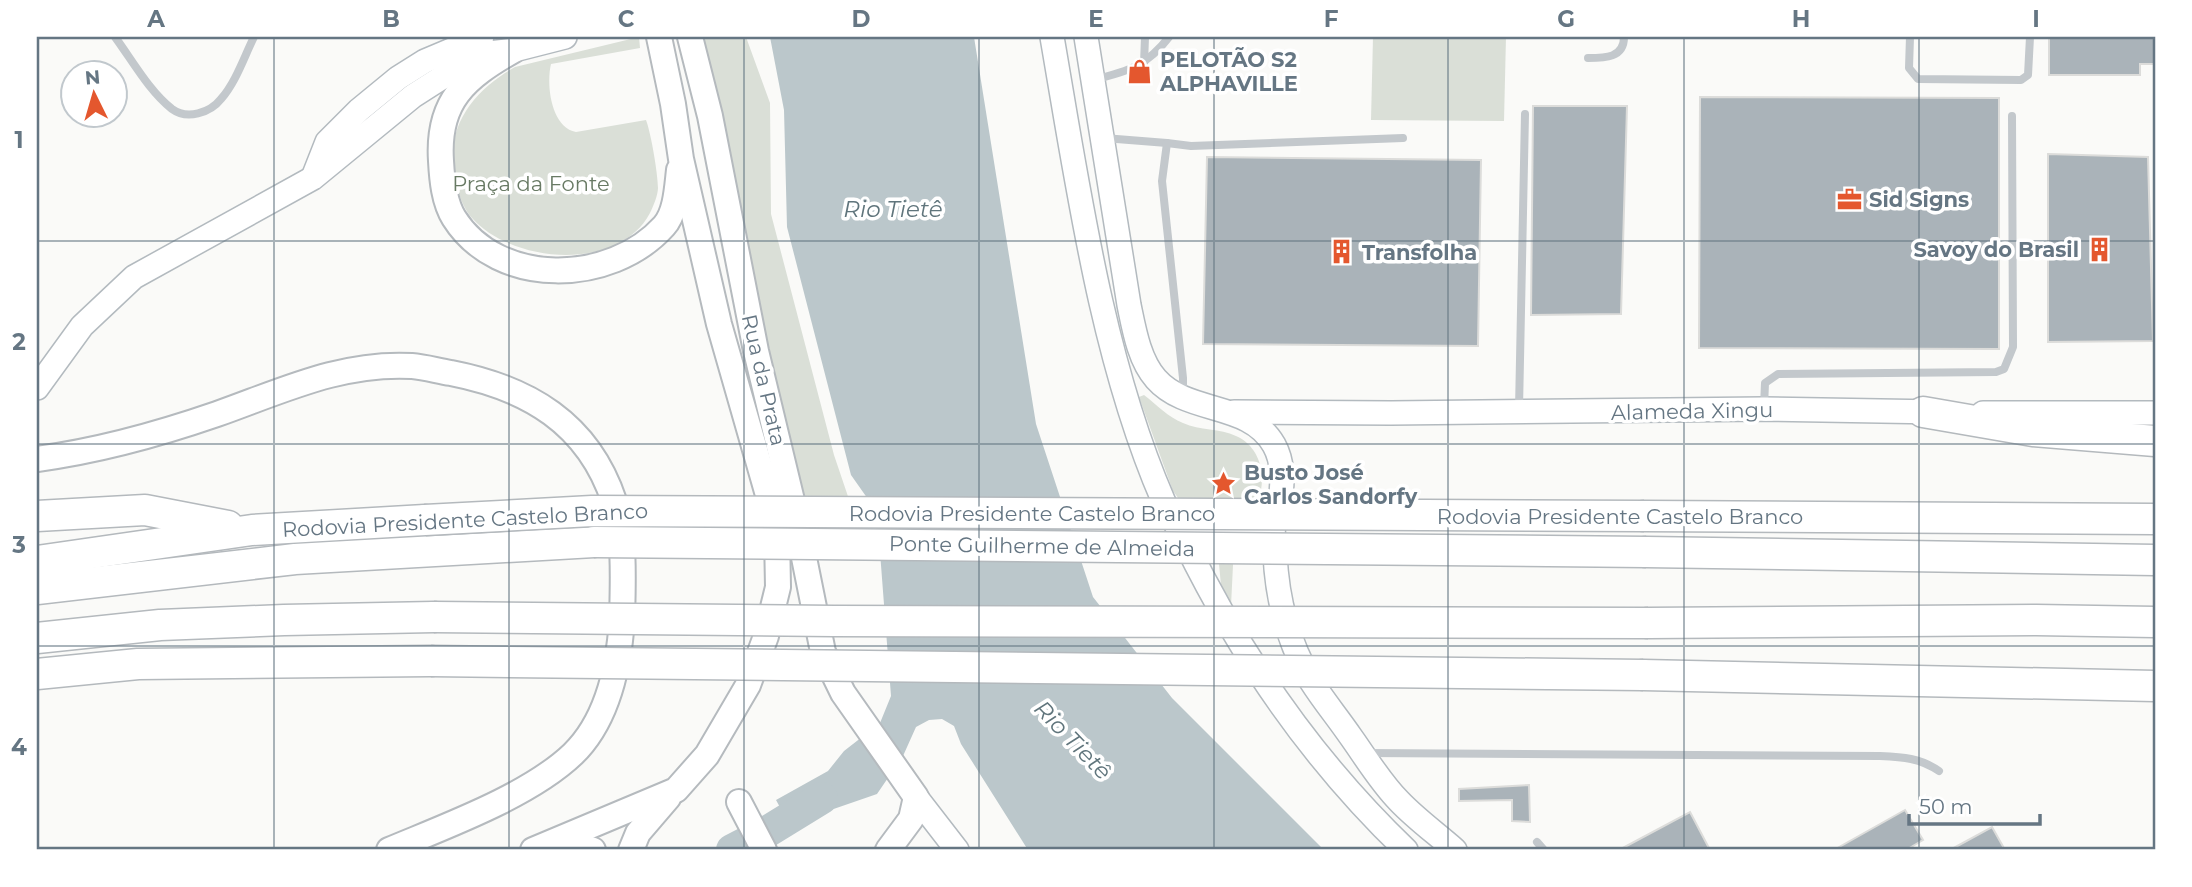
<svg xmlns="http://www.w3.org/2000/svg" width="2192" height="887" viewBox="0 0 2192 887" font-family="Montserrat,sans-serif">
<style>
.green{fill:#dadfd7}
.water{fill:#bbc7cb}
.lines{fill:none;stroke-linecap:round;stroke-linejoin:round}
.river{stroke:#bbc7cb;stroke-width:32}
.building{fill:#aab3b9;stroke:#dcdcda;stroke-width:2}
.secondary-casing{stroke:#b3babf;stroke-width:26}
.primary-casing{stroke:#b5babe;stroke-width:28}
.motorway-casing{stroke:#b4b9bd;stroke-width:33}
.service{stroke:#c3c8cc;stroke-width:8}
.secondary{stroke:#fff;stroke-width:23}
.primary{stroke:#fff;stroke-width:24}
.motorway{stroke:#fff;stroke-width:30}
.motorway-bridge-casing{stroke:#b4b9bd;stroke-width:33;stroke-linecap:butt}
.motorway-bridge{stroke:#fff;stroke-width:30}
.grid{fill:none;stroke:#657683;stroke-width:2;stroke-opacity:0.55}
.labels{text-anchor:middle;dominant-baseline:central;stroke-width:7;stroke-linejoin:round;paint-order:stroke}
.poi-label{font-size:21px;font-weight:bold;fill:#657683;stroke:#fff;text-anchor:start}
.park-label{font-size:21px;fill:#687a64;stroke:#fff}
.street-label{font-size:21px;fill:#657683;stroke:#fff}
.water-label{font-size:23px;font-style:italic;fill:#60757c;stroke:#fff}
.neatline{fill:none;stroke:#657683;stroke-width:2.5}
.grid-label{font-size:23px;text-anchor:middle;font-weight:bold;fill:#657683}
</style>
<rect width="100%" height="100%" fill="#fafaf8"/>
<g class="green">
<path d="M639,37L640,48L551,64C546,85 551,127 576,132L646,120C651,133 658,174 658,188C658,195 653,207 650,213C619,272 513,264 472,218C458,202 455,179 453,159C451,117 481,86 515,67Z"/>
<polygon points="694,37 746,37 770,103 771,214 834,455 858,526 806,524"/>
<polygon points="1373,37 1506,37 1504,121 1371,120"/>
<path d="M1144,395C1157,405 1168,417 1183,423C1200,431 1220,428 1236,436C1261,447 1267,477 1258,501C1255,509 1242,518 1235,524L1231,606L1222,596L1219,564L1208,521L1184,506L1173,491L1139,397Z"/>
</g>
<polygon class="water" points="770,37 974,37 1036,424 1093,597 1172,698 1324,850 1028,850 961,744 954,726 942,719 929,720 916,727 903,756 877,794 822,813 794,833 776,800 828,771 844,751 880,723 891,696 879,539 870,502 851,475 787,227 784,110"/>
<g class="lines">
<polyline class="river" points="732,850 765,833 822,798"/>
</g>
<g class="building">
<polygon points="2049,37 2154,37 2154,64 2140,64 2140,75 2049,75"/>
<polygon points="1700,97 1999,98 1999,349 1699,348"/>
<polygon points="1533,106 1627,106 1621,314 1531,315"/>
<polygon points="2048,154 2148,157 2153,341 2048,342"/>
<polygon points="1207,157 1481,160 1478,346 1203,344"/>
<polygon points="1529,785 1530,822 1512,821 1512,800 1459,801 1459,789"/>
<polygon points="1905,810 1923,840 1906,850 1834,850"/>
<polygon points="1690,812 1710,850 1619,850"/>
<polygon points="1992,827 2005,850 1950,850"/>
</g>
<g class="lines">
<defs>
<g id="secondary">
<path d="M1052,37C1078,187 1102,360 1163,500C1169,514 1178,527 1185,542C1241,657 1313,761 1406,850"/>
<path d="M1086,37L1129,305C1134,329 1139,360 1156,379C1188,415 1249,401 1274,445C1283,461 1284,484 1279,502C1277,507 1274,512 1274,517C1272,529 1274,542 1275,554C1277,599 1288,642 1311,681C1323,700 1338,718 1351,737C1366,758 1381,783 1399,801C1416,819 1437,834 1455,850"/>
<polyline points="314,175 327,142 359,110 398,78 425,61 482,37"/>
<polyline points="37,388 82,326 134,277 313,178 413,96 463,64 489,53 514,50 565,37"/>
<polyline points="1234,412 1391,413 1764,409 1939,412"/>
<polyline points="1983,413 2155,413"/>
<path d="M1176,524C1199,530 1227,537 1249,530C1258,527 1266,520 1274,515"/>
<polyline points="916,797 957,850"/>
</g>
<g id="primary">
<polyline points="690,37 710,116 756,351 795,513 823,652 843,693 916,797 911,819 888,850"/>
<path d="M514,50C465,78 437,101 441,161C442,180 444,202 454,218C498,288 611,285 664,226C676,213 677,187 679,170"/>
<path d="M37,459C98,451 159,434 217,414C282,391 341,362 412,366C425,367 438,371 451,373C528,388 588,423 614,501C625,534 623,584 622,619C619,665 608,720 573,754C529,796 446,826 389,850"/>
<polyline points="739,802 764,850"/>
<polyline points="551,844 572,843 593,850"/>
<polyline points="533,850 676,790 707,755 748,685 766,636 778,587 777,535 772,509 719,324 681,159 673,104 659,37"/>
<polyline points="631,850 638,833 668,798"/>
</g>
<g id="motorway">
<polyline points="1923,412 2033,431 2155,441"/>
<polyline points="37,516 145,510 228,526"/>
<polyline points="1644,516 2155,519"/>
<polyline points="1646,552 2155,560"/>
<polyline points="37,561 252,530 425,520"/>
<polyline points="37,589 295,559 594,542"/>
<polyline points="1648,623 2036,620 2155,622"/>
<polyline points="37,638 160,625 284,620 434,617"/>
<polyline points="37,674 138,664 431,661"/>
<polyline points="1643,675 2155,686"/>
</g>
</defs>
<use href="#secondary" class="secondary-casing"/>
<use href="#primary" class="primary-casing"/>
<use href="#motorway" class="motorway-casing"/>
<g class="service">
<path d="M115,37C132,60 149,91 172,109C187,120 210,113 221,99C236,82 244,57 254,37"/>
<polyline points="1910,37 1909,68 1918,79 2021,80 2028,75 2030,37"/>
<path d="M1588,58C1605,58 1624,58 1624,37"/>
<polyline points="1144,64 1145,37"/>
<path d="M1094,80C1128,71 1147,66 1169,37"/>
<polyline points="1104,138 1167,143"/>
<polyline points="1183,395 1183,378 1162,181 1167,143 1191,146 1403,138"/>
<polyline points="1764,407 1765,383 1778,374 1996,372 2004,369 2013,347 2012,116"/>
<polyline points="1519,409 1525,114"/>
<path d="M1366,753L1880,756C1903,757 1920,758 1939,771"/>
<polyline points="1537,842 1544,850"/>
</g>
<use href="#secondary" class="secondary"/>
<use href="#primary" class="primary"/>
<use href="#motorway" class="motorway"/>
<defs>
<g id="motorway-bridge">
<polyline points="425,520 592,511 1644,516"/>
<polyline points="594,542 1646,552"/>
<polyline points="434,617 834,621 1648,623"/>
<polyline points="431,661 1643,675"/>
</g>
</defs>
<use href="#motorway-bridge" class="motorway-bridge-casing"/>
<use href="#motorway-bridge" class="motorway-bridge"/>
</g>
<path class="grid" d="M274,37V850M509,37V850M744,37V850M979,37V850M1214,37V850M1448,37V850M1684,37V850M1919,37V850M37,241H2155M37,444H2155M37,646H2155"/>
<defs>
<symbol id="shop-bare" viewBox="-9 -9 18 18"><path d="M-5-2.5h2.3a2.7 3.5 0 0 1 5.4 0H5L5.5 6h-11ZM-1.5-2.5h3a1.5 2.3 0 0 0-3 0Z" fill="#e4572e" stroke="#fff" stroke-width="2.5" paint-order="stroke"/></symbol>
<symbol id="office-bare" viewBox="-9 -9 18 18"><path d="M-6-3h4V-5.5h4V-3h4V5H-6ZM-1-4.5V-3h2v-1.5ZM-6 0V1H6V0Z" fill="#e4572e" stroke="#fff" stroke-width="2.5" paint-order="stroke"/></symbol>
<symbol id="building-bare" viewBox="-9 -9 18 18"><path d="M-4-6H4V6H1V3H-1V6H-4ZM-2.5-4.3h1.7v1.8h-1.7ZM.8-4.3h1.7v1.8H.8ZM-2.5-1h1.7V.8h-1.7ZM.8-1h1.7V.8H.8Z" fill="#e4572e" stroke="#fff" stroke-width="2.5" paint-order="stroke"/></symbol>
<symbol id="sight-bare" viewBox="-9 -9 18 18"><path d="M0-6L1.8-2.2L6-1.7L2.9 1.2L3.7 5.4L0 3.3L-3.7 5.4L-2.9 1.2L-6-1.7L-1.8-2.2Z" fill="#e4572e" stroke="#fff" stroke-width="2.5" paint-order="stroke"/></symbol>
</defs>
<g fill-rule="evenodd">
<use href="#shop-bare" x="1122" y="54" width="35" height="35"/>
<use href="#office-bare" x="1832" y="182" width="35" height="35"/>
<use href="#building-bare" x="2082" y="232" width="35" height="35"/>
<use href="#building-bare" x="1324" y="234" width="35" height="35"/>
<use href="#sight-bare" x="1206" y="466" width="35" height="35"/>
</g>
<g class="labels">
<g class="poi-label">
<text x="1160" y="59">PELOTÃO S2<tspan x="1160" dy="24">ALPHAVILLE</tspan></text>
<text x="1869" y="199">Sid Signs</text>
<text x="2079" y="249" text-anchor="end">Savoy do Brasil</text>
<text x="1362" y="252">Transfolha</text>
<text x="1244" y="472">Busto José<tspan x="1244" dy="24">Carlos Sandorfy</tspan></text>
</g>
<g class="park-label">
<text x="531" y="183">Praça da Fonte</text>
</g>
<g class="street-label">
<text transform="translate(764 380) rotate(77)">Rua da Prata</text>
<text transform="translate(1692 411) rotate(-1)">Alameda Xingu</text>
<text x="1032" y="513">Rodovia Presidente Castelo Branco</text>
<text x="1620" y="516">Rodovia Presidente Castelo Branco</text>
<text transform="translate(465 520) rotate(-3)">Rodovia Presidente Castelo Branco</text>
<text transform="translate(1042 546) rotate(1)">Ponte Guilherme de Almeida</text>
</g>
<g class="water-label">
<text x="893" y="209">Rio Tietê</text>
<text transform="translate(1073 740) rotate(46)">Rio Tietê</text>
</g>
</g>
<rect width="2192" height="887" fill="none" stroke="#ffffff" stroke-width="77"/>
<g transform="translate(94 94) rotate(355)"><circle r="33" fill="#ffffff" stroke="#c1c8cd" stroke-width="2"/>
<path d="M0-5L12 26L0 18L-12 26Z" fill="#e4572e"/>
<text y="-10" font-size="19" font-weight="bold" text-anchor="middle" fill="#657683">N</text>
</g>
<path d="M1909 814v10h131v-10" fill="none" stroke="#657683" stroke-width="3.5"/>
<text x="1919" y="814" font-size="21" fill="#657683" stroke="#ffffff" stroke-width="5" paint-order="stroke">50 m</text>
<rect x="38" y="38" width="2116" height="810" class="neatline"/>
<g class="grid-label">
<text x="156" y="27">A</text>
<text x="391" y="27">B</text>
<text x="626" y="27">C</text>
<text x="861" y="27">D</text>
<text x="1096" y="27">E</text>
<text x="1331" y="27">F</text>
<text x="1566" y="27">G</text>
<text x="1801" y="27">H</text>
<text x="2036" y="27">I</text>
<text x="19" y="148">1</text>
<text x="19" y="350">2</text>
<text x="19" y="553">3</text>
<text x="19" y="755">4</text>
</g>
</svg>
